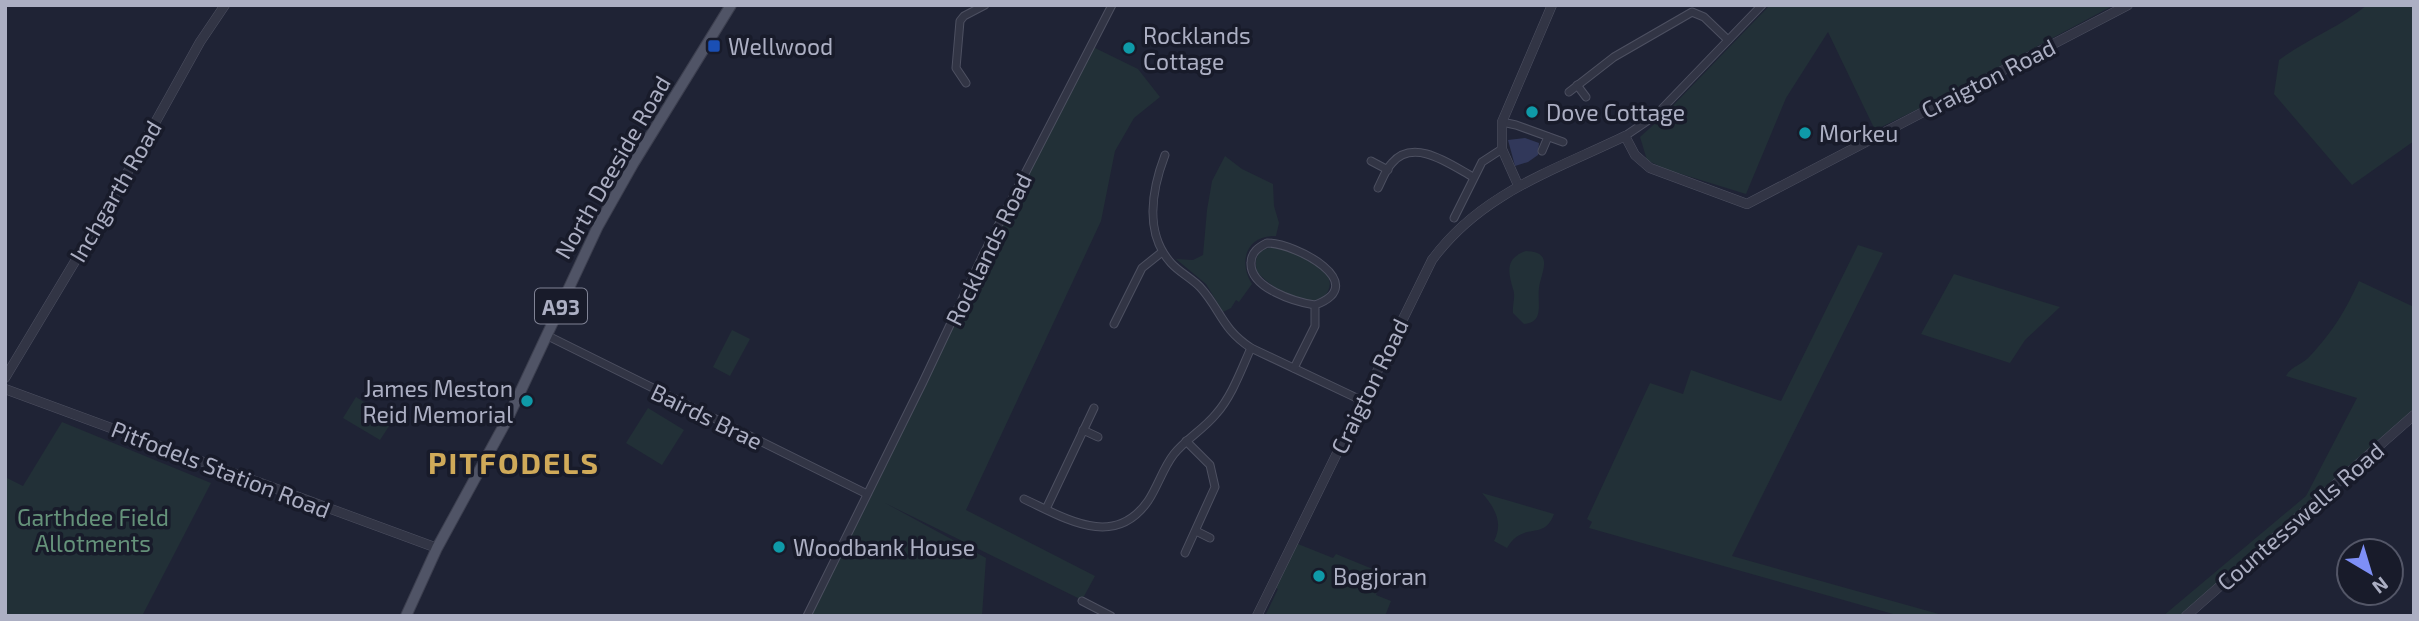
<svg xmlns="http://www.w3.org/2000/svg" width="2419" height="621" viewBox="0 0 2419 621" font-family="'Exo 2',sans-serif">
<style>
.green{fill:#223037}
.water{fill:#31385a}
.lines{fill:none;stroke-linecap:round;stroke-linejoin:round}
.minor-casing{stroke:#4d5061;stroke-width:9}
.tertiary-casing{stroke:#4d5061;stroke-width:10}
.primary-casing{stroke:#3c3f4f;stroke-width:12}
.minor{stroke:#323545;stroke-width:7}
.tertiary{stroke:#323545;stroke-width:9}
.primary{stroke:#505466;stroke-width:10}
.transit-dot{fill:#1a4fb4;stroke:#181b2a;stroke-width:2.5}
.culture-dot{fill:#0f9aa8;stroke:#181b2a;stroke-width:2.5}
.labels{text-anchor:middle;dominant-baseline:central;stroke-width:7;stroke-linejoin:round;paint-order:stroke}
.shield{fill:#181b2a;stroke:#808395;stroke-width:2}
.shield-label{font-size:21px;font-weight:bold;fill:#acafc3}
.poi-label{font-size:23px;fill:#acafc3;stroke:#181b2a;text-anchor:start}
.street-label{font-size:23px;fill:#acafc3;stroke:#181b2a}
.park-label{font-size:23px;fill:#65927a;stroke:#181b2a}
.district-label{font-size:30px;font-weight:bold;letter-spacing:2px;fill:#d0aa59;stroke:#181b2a}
</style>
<rect width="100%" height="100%" fill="#1f2335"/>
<g class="green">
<polygon points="1770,5 2114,5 1939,99 1875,130 1828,32 1786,98 1746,194 1665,169 1647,160 1640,137 1660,119"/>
<path d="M2367,5H2414V141L2352,185L2274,94L2279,60C2307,39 2340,27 2367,5Z"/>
<polygon points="1091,46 1138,69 1160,97 1134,118 1115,151 1101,221 966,510 1095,576 1082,600 885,503 986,558 982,616 807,616"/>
<path d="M1225,156L1242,169L1273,184L1274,206L1279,223L1276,236C1246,235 1238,262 1252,284L1239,302L1236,300L1231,308L1223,312L1206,284L1176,259L1193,260L1203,255L1207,210L1212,181Z"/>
<polygon points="1858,245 1883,253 1732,556 1946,616 1900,616 1589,528 1592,522 1587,519 1650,383 1683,394 1691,370 1781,401"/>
<path d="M1275,247C1291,252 1340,267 1328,291C1326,296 1320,300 1315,300C1295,303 1270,286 1257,272C1253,257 1259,248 1275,247Z"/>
<path d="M1526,251C1555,252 1541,272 1539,288C1537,302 1545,323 1524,324L1513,313C1512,306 1516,296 1513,289C1508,272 1505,258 1526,251Z"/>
<polygon points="1954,274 2050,304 2060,307 2025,340 2010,363 1921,334"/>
<path d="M2359,281L2414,307V415L2306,511L2181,616H2163L2306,496L2357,398L2286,376C2291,366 2304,364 2311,355C2334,330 2345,311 2359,281Z"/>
<polygon points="732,330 750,339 730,376 713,367"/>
<polygon points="356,397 393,420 380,440 343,418"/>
<polygon points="648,408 684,430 662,465 626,443"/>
<polygon points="62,422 211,483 142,616 5,616 5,477 23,486"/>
<path d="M1482,493L1554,514C1544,542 1523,520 1507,548L1494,541C1504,522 1494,507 1482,493Z"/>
<polygon points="1293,542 1333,558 1336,554 1385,574 1376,595 1391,601 1385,616 1265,616 1278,589 1271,586"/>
</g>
<polygon class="water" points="1525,138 1539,143 1538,155 1528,162 1515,166 1508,140"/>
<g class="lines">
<defs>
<g id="minor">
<polyline points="966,83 956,68 960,21 964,16 985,5"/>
<polyline points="1577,85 1586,97"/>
<polyline points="1569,92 1614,57 1692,12 1704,17 1728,40"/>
<polyline points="1502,122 1516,125 1563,142"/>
<polyline points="1625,136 1656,115 1762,5"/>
<polyline points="1542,151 1548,137"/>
<path d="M1165,155C1152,189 1144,233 1171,263C1179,272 1191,278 1200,287C1221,310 1221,328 1251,348L1363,401"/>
<polyline points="1371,161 1388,170"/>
<path d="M1378,188C1382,180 1386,169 1392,163C1414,137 1451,165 1473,177"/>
<polyline points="1454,218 1482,162 1502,149"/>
<polyline points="1114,324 1142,268 1162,252"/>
<polyline points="548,336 867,494"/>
<path d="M1294,368L1315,326V305C1372,284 1296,243 1267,243C1259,247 1251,252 1251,263C1250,288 1295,302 1315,305"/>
<polyline points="1083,430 1098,437"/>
<path d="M1024,499C1065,518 1114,550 1148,501C1158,486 1163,468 1174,454C1186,439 1204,429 1216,414C1232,396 1241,370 1251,348"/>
<polyline points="1046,509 1094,408"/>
<polyline points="1196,531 1210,538"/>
<polyline points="1185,553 1215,487 1210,465 1186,441"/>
<polyline points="1082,601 1111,616"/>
<polyline points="807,616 923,382 984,253 1112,5"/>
</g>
<g id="tertiary">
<polyline points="1518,185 1502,149 1502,122 1552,5"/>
<polyline points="5,378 116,193 200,42 225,5"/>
<polyline points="5,389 437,548"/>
<path d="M1257,616L1432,260C1481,193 1553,171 1625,136L1635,155L1650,168L1747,204L2128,5"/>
<polyline points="2186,616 2414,415"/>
</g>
<polyline id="primary" points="406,616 437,548 508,418 598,226 633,164 731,5"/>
</defs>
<use href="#minor" class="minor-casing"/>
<use href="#tertiary" class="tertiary-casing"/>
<use href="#primary" class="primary-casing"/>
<use href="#minor" class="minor"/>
<use href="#tertiary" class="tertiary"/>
<use href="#primary" class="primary"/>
</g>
<rect class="transit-dot" x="707" y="39" width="14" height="14" rx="3.5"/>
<g class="culture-dot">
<circle cx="1129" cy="48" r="7"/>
<circle cx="1532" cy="112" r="7"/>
<circle cx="1805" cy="133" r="7"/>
<circle cx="527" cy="401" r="7"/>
<circle cx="779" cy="547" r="7"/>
<circle cx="1319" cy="576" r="7"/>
</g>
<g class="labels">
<rect class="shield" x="535" y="288.5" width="52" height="35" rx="5"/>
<g class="shield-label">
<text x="561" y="306">A93</text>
</g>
<g class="poi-label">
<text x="1143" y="35">Rocklands<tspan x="1143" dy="26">Cottage</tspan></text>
<text x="728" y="46">Wellwood</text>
<text x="1546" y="112">Dove Cottage</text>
<text x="1819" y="133">Morkeu</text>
<text x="513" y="388" text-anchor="end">James Meston<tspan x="513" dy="26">Reid Memorial</tspan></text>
<text x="793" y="547">Woodbank House</text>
<text x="1333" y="576">Bogjoran</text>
</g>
<g class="street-label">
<text transform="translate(1988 78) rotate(-27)">Craigton Road</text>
<text transform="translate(612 167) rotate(-60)">North Deeside Road</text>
<text transform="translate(115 191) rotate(-60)">Inchgarth Road</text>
<text transform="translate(988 249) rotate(-64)">Rocklands Road</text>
<text transform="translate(1369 386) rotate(-64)">Craigton Road</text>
<text transform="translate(707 416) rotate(26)">Bairds Brae</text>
<text transform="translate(221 469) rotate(21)">Pitfodels Station Road</text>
<text transform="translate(2300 516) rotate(-41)">Countesswells Road</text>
</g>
<g class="park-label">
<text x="93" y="517">Garthdee Field<tspan x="93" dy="26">Allotments</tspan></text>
</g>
<g class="district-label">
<text x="514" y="462">PITFODELS</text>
</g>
</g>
<rect width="2419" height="621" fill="none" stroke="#acafc3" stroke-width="14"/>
<g transform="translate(2370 572) rotate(142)"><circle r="33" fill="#181b2a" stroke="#535667" stroke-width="2"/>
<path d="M0-5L12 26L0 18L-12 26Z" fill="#7e8ff6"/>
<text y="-10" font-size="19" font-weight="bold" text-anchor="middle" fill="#acafc3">N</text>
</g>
</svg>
